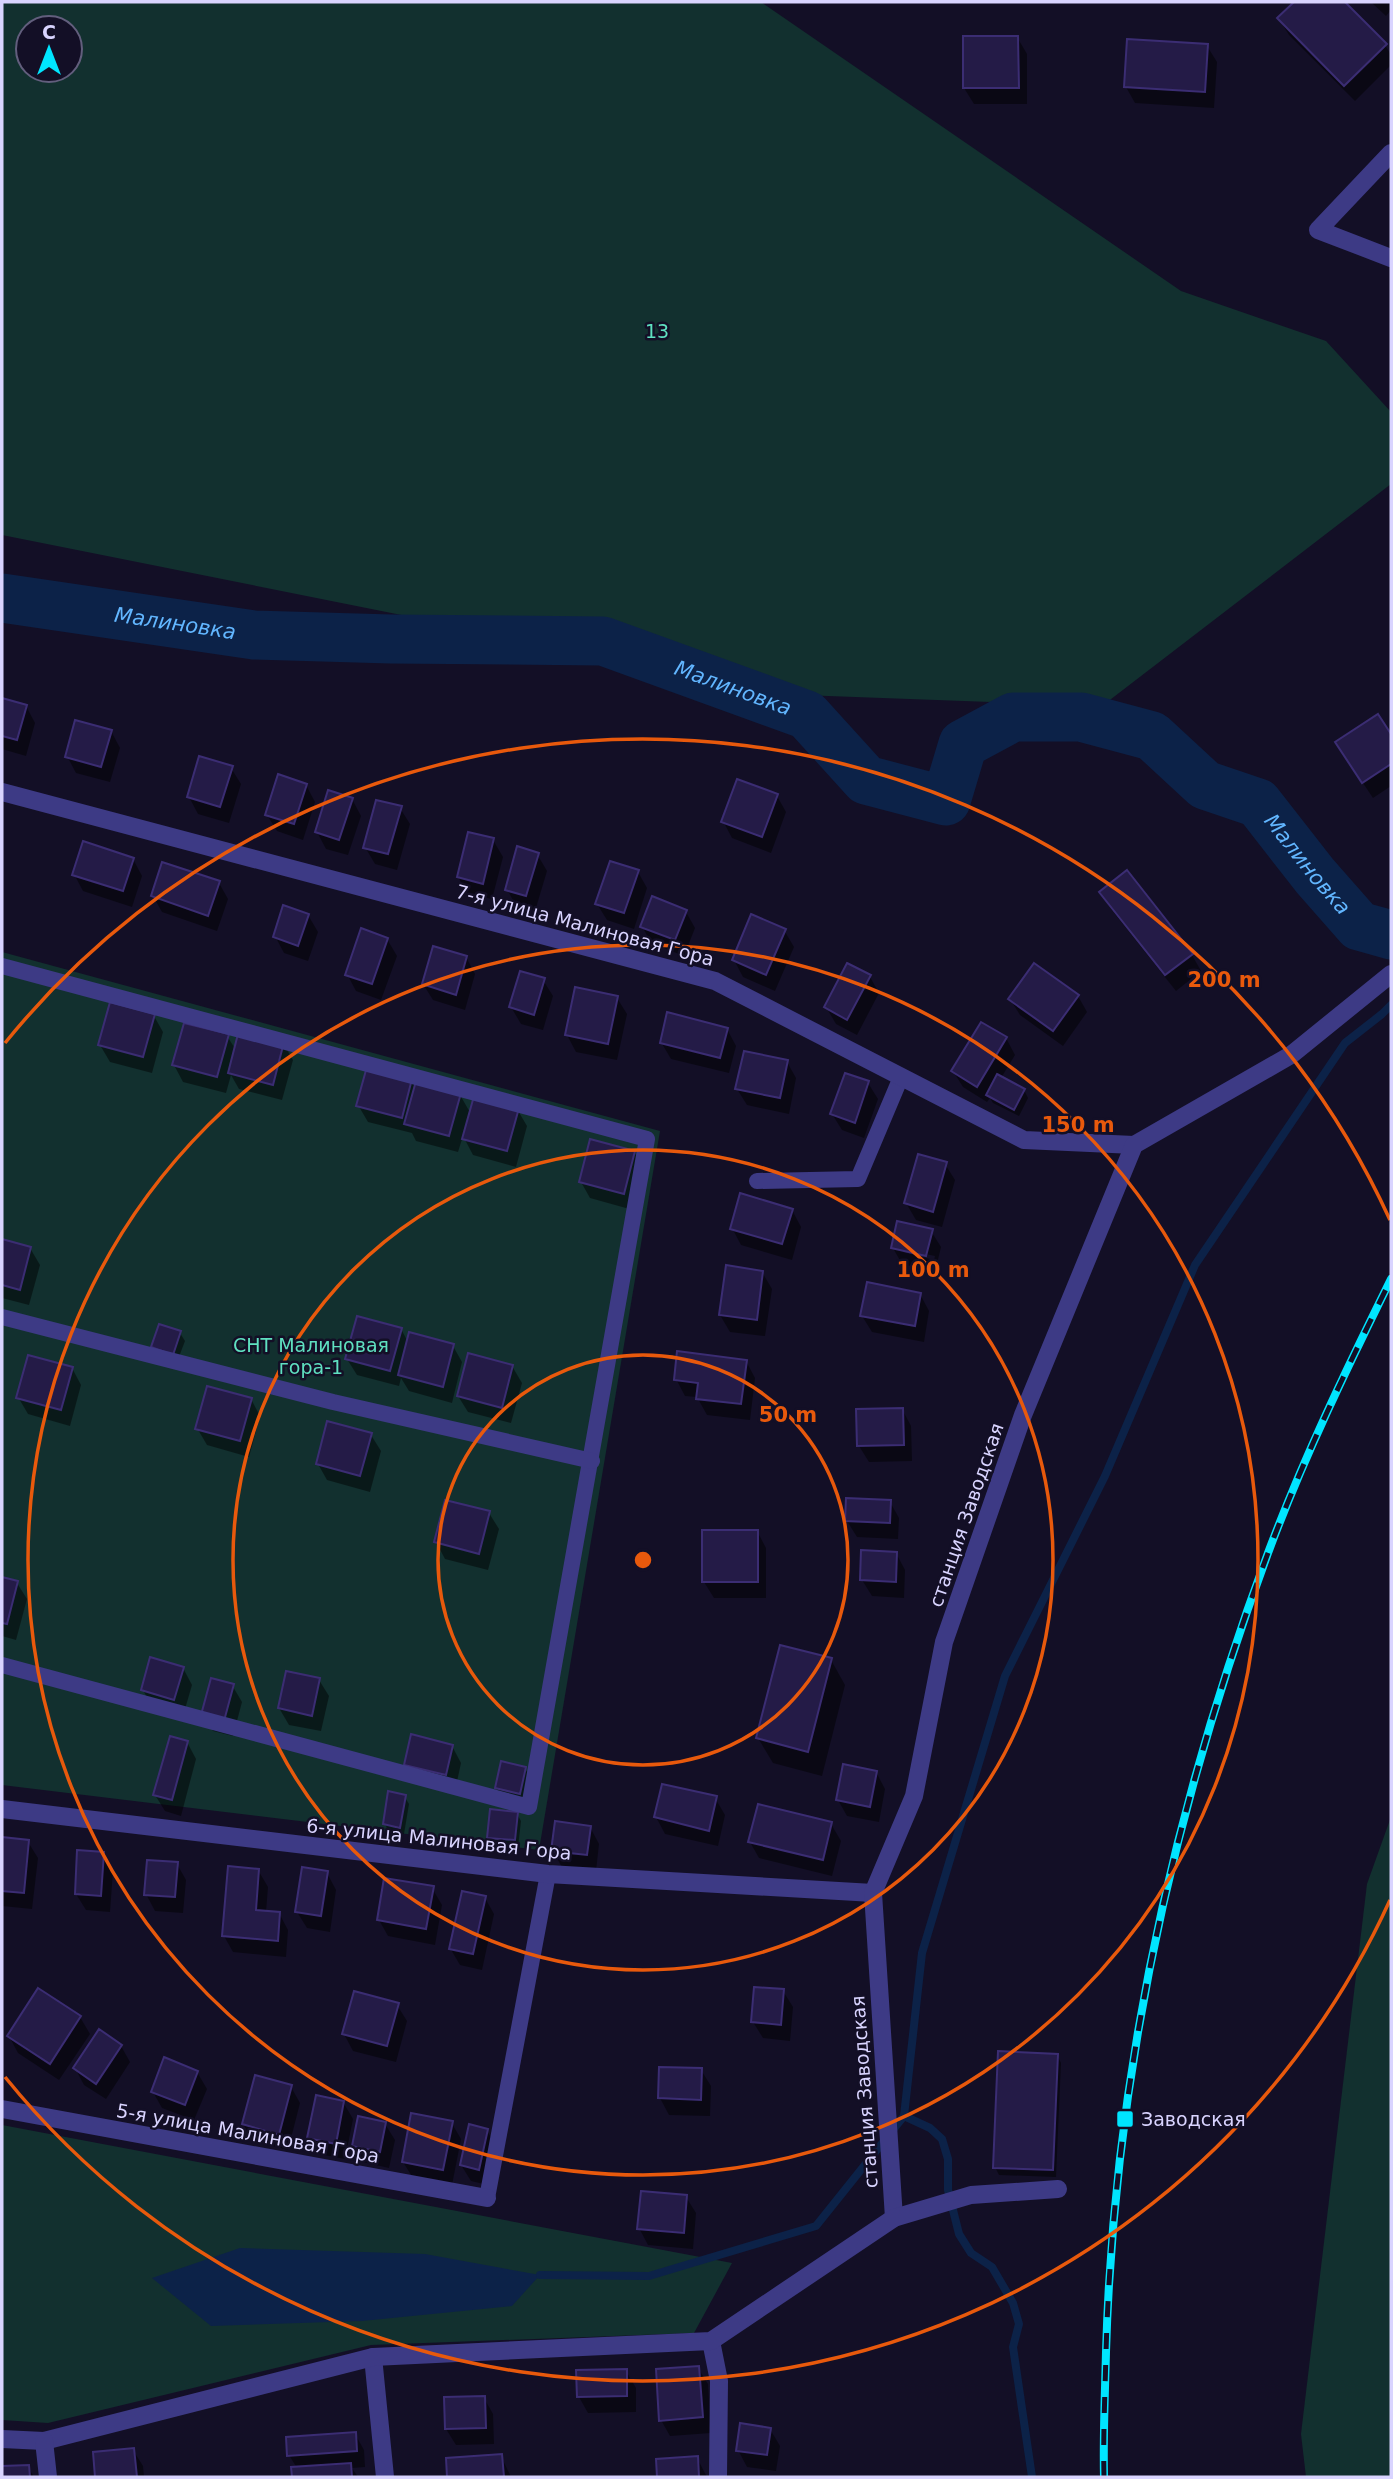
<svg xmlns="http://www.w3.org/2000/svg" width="1393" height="2479" viewBox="0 0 1393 2479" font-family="'DejaVu Sans',sans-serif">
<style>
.green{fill:#12302f;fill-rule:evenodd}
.water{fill:#0c2248}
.shadow{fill:#0007;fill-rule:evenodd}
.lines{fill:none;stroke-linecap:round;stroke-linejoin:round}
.stream{stroke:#0c2248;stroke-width:8}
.river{stroke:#0c2248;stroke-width:49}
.building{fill:#241b47;stroke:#3b2d73;stroke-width:2}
.lane{stroke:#3d3a85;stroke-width:16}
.street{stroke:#3d3a85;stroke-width:18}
.rail-casing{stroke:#00e5ff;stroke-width:8}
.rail{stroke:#130f26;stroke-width:5;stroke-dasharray:16;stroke-linecap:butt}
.ring{fill:none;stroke:#e8590c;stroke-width:3.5}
.poi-dot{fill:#00e5ff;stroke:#130f26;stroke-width:2.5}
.labels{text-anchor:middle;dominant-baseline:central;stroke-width:5;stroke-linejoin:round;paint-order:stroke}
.park-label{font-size:19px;fill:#5fe0c0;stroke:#130f26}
.street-label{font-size:19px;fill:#d9d4ff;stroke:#130f26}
.poi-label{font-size:19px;fill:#d9d4ff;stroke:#130f26;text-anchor:start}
.water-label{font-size:21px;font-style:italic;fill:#62b6ff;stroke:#130f26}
.centre{fill:#e8590c;stroke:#130f26;stroke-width:3.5}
.ring-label{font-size:21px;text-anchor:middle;font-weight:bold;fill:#e8590c;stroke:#130f26;stroke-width:5;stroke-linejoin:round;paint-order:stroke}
</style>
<rect width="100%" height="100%" fill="#130f26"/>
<g class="green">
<path d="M2,2H761L1181,291L1326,341L1391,412V484L1102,706L801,695L2,535ZM28,28H70V70H28Z"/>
<polygon points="2,952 660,1131 539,1850 2,1785"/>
<polygon points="1391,1817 1391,2477 1306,2477 1301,2434 1367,1884"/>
<polygon points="2,2125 732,2263 694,2333 371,2345 48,2423 2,2420"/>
</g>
<polygon class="water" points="240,2248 425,2254 540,2275 512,2306 362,2321 211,2326 152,2278"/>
<g class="shadow">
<polygon points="1296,2 1342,2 1385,45 1391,55 1391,65 1355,101 1289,35 1279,19"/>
<polygon points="1371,2 1391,2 1391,10 1386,16"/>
<polygon points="1017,37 1027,54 1027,104 974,104 964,88"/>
<polygon points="1207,46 1217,62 1214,108 1135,103 1126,87"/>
<polygon points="2,700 26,706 35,723 26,756 2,749"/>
<polygon points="1378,716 1391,737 1391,786 1373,798 1347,759"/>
<polygon points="111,731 120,748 110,782 76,773 67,756"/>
<polygon points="231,768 241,784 229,823 198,814 189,797"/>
<polygon points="306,785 315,802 303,840 277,831 267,815"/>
<polygon points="777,796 786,812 771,853 732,838 723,821"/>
<polygon points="352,799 361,816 348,855 326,849 317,832"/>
<polygon points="400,808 410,824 397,870 375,864 365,847"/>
<polygon points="493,840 503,857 492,899 468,894 458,877"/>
<polygon points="537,854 547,871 535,911 516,906 507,889"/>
<polygon points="133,859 142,876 132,907 83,891 74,874"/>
<polygon points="638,872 647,888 634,929 607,920 597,904"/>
<polygon points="219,883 228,899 217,931 162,912 153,896"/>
<polygon points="1102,893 1192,955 1201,971 1176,991 1111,909"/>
<polygon points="686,912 695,928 684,956 651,943 642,926"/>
<polygon points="308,915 318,932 308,961 284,953 275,936"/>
<polygon points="784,930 794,947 775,991 743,977 734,960"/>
<polygon points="387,939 397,956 381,1000 356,991 347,974"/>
<polygon points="466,957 475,974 465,1010 433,1000 423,984"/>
<polygon points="870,977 879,993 857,1035 836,1024 826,1007"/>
<polygon points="543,980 553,996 543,1030 521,1024 511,1007"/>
<polygon points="1078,996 1087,1012 1063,1046 1020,1015 1010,999"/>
<polygon points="617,998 627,1014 617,1060 576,1052 567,1035"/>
<polygon points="154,1016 163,1032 152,1073 110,1062 100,1045"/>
<polygon points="727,1029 736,1046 729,1073 671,1059 661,1042"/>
<polygon points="227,1036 236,1050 283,1043 293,1060 282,1100 239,1089 231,1075 226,1093 183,1082 174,1065"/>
<polygon points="1006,1038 1015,1055 1001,1078 1024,1090 1028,1098 1019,1116 993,1103 990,1098 987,1102 963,1087 953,1071"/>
<polygon points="787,1062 796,1078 789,1114 747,1105 737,1089"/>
<polygon points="369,1065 460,1095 471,1114 517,1109 527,1126 516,1167 473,1155 463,1136 458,1152 416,1141 412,1133 368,1122 358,1105"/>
<polygon points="868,1083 878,1099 864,1138 842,1130 832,1114"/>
<polygon points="634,1152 644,1169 633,1210 590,1198 581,1182"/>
<polygon points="945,1164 955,1180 942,1227 916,1220 906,1203"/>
<polygon points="792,1210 801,1227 792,1260 741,1245 732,1228"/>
<path d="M931,1231L941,1247L935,1272L902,1264L893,1248ZM903,1249L935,1256L934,1260L903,1252Z"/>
<polygon points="2,1241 30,1248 40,1265 29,1305 2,1298"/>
<polygon points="762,1272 772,1289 765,1336 730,1332 720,1315"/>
<polygon points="920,1294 929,1311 924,1342 872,1332 862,1316"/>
<polygon points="401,1329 408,1342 453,1346 462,1362 452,1403 409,1391 401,1378 399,1386 357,1375 347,1359"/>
<polygon points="180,1333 185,1341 177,1362 157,1355"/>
<polygon points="746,1361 755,1378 750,1420 707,1415 697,1397 685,1396 676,1379"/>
<polygon points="512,1366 522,1383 511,1423 468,1412 458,1396"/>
<polygon points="72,1368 81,1385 70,1426 28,1414 18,1397"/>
<polygon points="251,1399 260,1416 249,1457 207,1445 197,1428"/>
<polygon points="902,1409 911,1426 912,1461 869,1462 859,1446"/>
<polygon points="371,1435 381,1451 370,1492 327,1480 318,1464"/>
<polygon points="890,1502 899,1518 898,1539 857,1537 847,1521"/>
<polygon points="489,1513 499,1529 488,1570 445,1559 436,1542"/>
<polygon points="757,1531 766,1548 766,1598 714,1598 704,1582"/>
<polygon points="896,1553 905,1570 904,1598 872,1596 862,1580"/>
<polygon points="2,1579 17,1583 27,1599 16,1640 2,1636"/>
<polygon points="831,1660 845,1685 822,1776 773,1763 758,1738"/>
<polygon points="183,1668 192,1685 183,1716 152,1707 143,1690"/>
<polygon points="319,1680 329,1696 321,1731 289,1725 279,1708"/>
<polygon points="232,1685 242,1702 233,1736 213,1731 203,1714"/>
<polygon points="187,1742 196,1759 181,1816 165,1811 155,1795"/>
<polygon points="452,1746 461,1763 455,1791 415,1782 406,1765"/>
<polygon points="525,1769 530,1776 524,1801 501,1796 496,1788"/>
<polygon points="876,1772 885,1789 879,1822 847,1816 838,1800"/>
<polygon points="404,1796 409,1804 404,1834 389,1832 385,1824"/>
<polygon points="715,1798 725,1815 718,1846 665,1834 656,1817"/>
<polygon points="517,1814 521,1821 518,1847 493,1845 488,1837"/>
<polygon points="831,1824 841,1841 832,1876 759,1858 750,1842"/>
<polygon points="590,1827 599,1844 596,1871 562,1867 552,1850"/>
<polygon points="2,1839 28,1842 38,1858 32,1909 2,1906"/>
<polygon points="103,1854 113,1870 110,1912 86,1910 76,1894"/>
<polygon points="177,1864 186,1880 183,1913 155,1911 146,1894"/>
<polygon points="258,1870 268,1887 266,1912 279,1913 288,1930 286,1957 233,1952 224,1936"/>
<polygon points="327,1873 336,1890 330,1932 307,1928 297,1912"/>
<polygon points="432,1888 442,1905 435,1945 388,1936 379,1920"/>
<polygon points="485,1898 494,1914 482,1970 460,1965 450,1948"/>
<polygon points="39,1990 80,2017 90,2034 59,2080 18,2053 9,2036"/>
<polygon points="783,1991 793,2007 790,2041 763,2038 753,2022"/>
<polygon points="397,2005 407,2021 396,2062 353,2051 344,2034"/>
<polygon points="121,2046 130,2062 106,2099 84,2085 75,2068"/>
<polygon points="1057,2055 1061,2063 1056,2177 999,2175 995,2167"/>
<polygon points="701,2070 711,2086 710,2116 669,2115 660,2098"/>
<polygon points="197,2072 207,2089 194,2120 162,2108 153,2092"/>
<polygon points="291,2087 300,2103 288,2150 253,2141 243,2124"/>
<polygon points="343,2102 353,2119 345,2159 319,2154 309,2138"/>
<polygon points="451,2122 461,2139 452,2185 413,2178 403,2162"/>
<polygon points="385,2124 395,2140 389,2168 363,2162 354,2146"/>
<polygon points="487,2131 497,2147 488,2185 471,2181 461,2165"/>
<polygon points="686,2197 696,2213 693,2249 648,2245 639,2228"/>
<polygon points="698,2368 708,2384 711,2433 670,2436 661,2420"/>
<polygon points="626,2371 636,2388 636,2412 588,2413 579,2397"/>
<polygon points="484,2398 493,2414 494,2444 456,2445 446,2429"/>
<polygon points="770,2429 780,2446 776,2471 747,2467 738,2450"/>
<polygon points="355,2434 364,2450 365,2467 352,2468 358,2477 293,2477 293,2469 297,2468 289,2455"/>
<polygon points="133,2450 143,2466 144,2477 97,2477 95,2453"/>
<polygon points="501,2456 511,2477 449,2477 448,2460"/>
<polygon points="697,2458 707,2477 659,2477 658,2461"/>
<polygon points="28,2467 34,2477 2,2477 2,2468"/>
</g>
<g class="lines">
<g class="stream">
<polyline points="904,2116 930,2128 942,2139 948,2159 948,2190 959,2234 971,2253 992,2267 1013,2303 1019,2324 1013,2347 1032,2477"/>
<polyline points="540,2275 649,2276 816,2226 904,2116 922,1953 1005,1676 1105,1476 1195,1265 1345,1043 1382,1014 1391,1005"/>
</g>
<path class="river" id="s1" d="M2,598L254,635L391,639L603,641L807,715L866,780L946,801L963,744L1013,717H1081L1152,736L1205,785L1258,803L1315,876L1359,926L1391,935"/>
</g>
<g class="building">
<polygon points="1294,2 1345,2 1387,44 1344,86 1277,18"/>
<polygon points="963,36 1018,36 1019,88 963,88"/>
<polygon points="1127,39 1208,44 1205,92 1124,87"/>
<polygon points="2,698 27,705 17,740 2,736"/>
<polygon points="1378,714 1391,734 1391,764 1362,783 1335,742"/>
<polygon points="75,720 112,730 101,767 65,757"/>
<polygon points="199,756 233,766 220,807 187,797"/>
<polygon points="278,774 307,784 294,824 265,815"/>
<polygon points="737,779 778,794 762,837 721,822"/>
<polygon points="328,790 353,798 339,840 315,832"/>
<polygon points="376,800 402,806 388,854 363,848"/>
<polygon points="468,832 494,838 483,884 457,877"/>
<polygon points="83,841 134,858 123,891 72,875"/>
<polygon points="517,846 539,853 526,896 505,890"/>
<polygon points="610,861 639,870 624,913 595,904"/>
<polygon points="162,862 220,881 208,916 151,896"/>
<polygon points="1127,870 1193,954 1165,975 1099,892"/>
<polygon points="652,896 687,910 675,940 640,927"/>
<polygon points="283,905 309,914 298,946 273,937"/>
<polygon points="751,914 786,929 766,975 732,960"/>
<polygon points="361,928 388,938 372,984 345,975"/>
<polygon points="433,946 467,956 456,995 422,984"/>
<polygon points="847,963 871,975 847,1020 824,1007"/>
<polygon points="1034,963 1079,995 1053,1031 1008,999"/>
<polygon points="520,971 545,978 534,1015 509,1007"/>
<polygon points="575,987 618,996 608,1044 565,1035"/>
<polygon points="110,1002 155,1014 143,1057 98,1045"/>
<polygon points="667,1012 728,1028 720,1058 660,1043"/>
<polygon points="981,1022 1007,1037 977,1087 951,1071"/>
<polygon points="184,1023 229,1034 217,1077 172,1065"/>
<polygon points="239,1030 284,1042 273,1085 228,1073"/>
<polygon points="744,1051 788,1060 780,1098 735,1089"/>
<polygon points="368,1063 413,1075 402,1118 356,1106"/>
<polygon points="845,1073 869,1081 855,1123 830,1114"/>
<polygon points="997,1074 1025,1089 1014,1110 986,1095"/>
<polygon points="416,1081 461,1093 449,1136 404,1124"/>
<polygon points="474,1096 519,1108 507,1151 462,1139"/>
<polygon points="590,1139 635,1151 624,1194 579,1182"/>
<polygon points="918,1154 947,1162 933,1212 904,1203"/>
<polygon points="740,1193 793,1209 782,1244 730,1229"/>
<polygon points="897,1221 933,1229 926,1256 891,1248"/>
<polygon points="2,1239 31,1247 20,1290 2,1285"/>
<polygon points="726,1265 763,1271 757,1320 719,1315"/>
<polygon points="867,1282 921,1293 915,1326 860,1316"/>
<polygon points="357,1316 402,1328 390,1371 345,1359"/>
<polygon points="159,1324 181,1331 173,1355 151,1347"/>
<polygon points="409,1332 454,1344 443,1387 398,1375"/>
<polygon points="677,1351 747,1360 741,1404 696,1399 698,1383 674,1380"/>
<polygon points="468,1353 513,1365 502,1408 457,1396"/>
<polygon points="28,1355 73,1367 61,1410 16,1398"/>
<polygon points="207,1386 252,1398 240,1441 195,1429"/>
<polygon points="903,1408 904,1445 857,1446 856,1409"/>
<polygon points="327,1421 372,1433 360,1476 316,1464"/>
<polygon points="846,1498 891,1500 890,1523 845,1521"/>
<polygon points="445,1500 490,1511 479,1554 434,1542"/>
<rect x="702" y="1530" width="56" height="52"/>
<polygon points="861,1550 897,1552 896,1582 860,1580"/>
<polygon points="2,1577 18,1581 7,1624 2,1623"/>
<polygon points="780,1645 832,1658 808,1752 756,1738"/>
<polygon points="150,1657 184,1667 174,1700 141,1690"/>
<polygon points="286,1671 320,1678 312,1716 278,1708"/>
<polygon points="211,1678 234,1684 224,1721 201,1715"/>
<polygon points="411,1734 453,1745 446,1775 404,1765"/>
<polygon points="170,1736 188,1741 172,1800 153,1795"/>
<polygon points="501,1761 526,1767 520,1794 495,1788"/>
<polygon points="843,1764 877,1771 870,1807 836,1800"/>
<polygon points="662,1784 717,1796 709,1831 654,1817"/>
<polygon points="388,1791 406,1795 400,1828 383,1824"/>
<polygon points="758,1804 832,1822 823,1860 748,1842"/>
<polygon points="490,1809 518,1812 515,1840 487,1838"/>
<polygon points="555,1821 591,1826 587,1855 551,1851"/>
<polygon points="2,1837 29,1840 24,1893 2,1891"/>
<polygon points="77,1850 104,1852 101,1896 75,1894"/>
<polygon points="147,1860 178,1862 175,1897 144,1895"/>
<polygon points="228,1866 259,1869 256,1910 280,1912 278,1941 222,1936"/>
<polygon points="302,1867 328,1871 321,1916 295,1912"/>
<polygon points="384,1878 434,1886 426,1929 377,1920"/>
<polygon points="462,1891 486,1896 473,1954 449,1949"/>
<polygon points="754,1987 784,1989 781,2025 751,2022"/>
<polygon points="38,1988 81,2016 50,2064 7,2036"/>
<polygon points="354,1991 399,2003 387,2046 342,2034"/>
<polygon points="99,2029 122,2045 96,2084 73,2068"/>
<polygon points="998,2051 1058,2054 1053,2170 993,2168"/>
<polygon points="164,2057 198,2071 185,2105 151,2092"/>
<polygon points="659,2067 702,2068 701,2100 658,2098"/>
<polygon points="255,2075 292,2085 279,2135 242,2124"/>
<polygon points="316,2095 344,2101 336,2144 307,2138"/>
<polygon points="411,2113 453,2121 443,2170 402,2162"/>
<polygon points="358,2116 386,2122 380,2152 352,2146"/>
<polygon points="469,2124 488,2129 479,2170 460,2165"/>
<polygon points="641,2191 687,2195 684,2233 637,2229"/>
<polygon points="699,2366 703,2417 659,2421 656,2369"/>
<polygon points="627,2369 627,2396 577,2397 576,2370"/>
<polygon points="485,2396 486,2428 445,2429 444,2397"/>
<polygon points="740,2423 771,2428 767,2455 736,2451"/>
<polygon points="356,2432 357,2451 287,2456 286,2437"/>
<polygon points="134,2448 137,2477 95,2477 93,2452"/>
<polygon points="502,2454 504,2477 447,2477 446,2458"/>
<polygon points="698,2456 699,2477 657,2477 656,2459"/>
<polygon points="351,2463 352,2477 292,2477 291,2467"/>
<polygon points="29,2465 30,2477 2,2477 2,2466"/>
</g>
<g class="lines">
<g class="lane">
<polyline points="2,966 647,1139 529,1807 2,1665"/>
<polyline points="757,1181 858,1179 901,1077"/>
<polyline points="2,1317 333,1402 592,1461"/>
<polyline points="487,2198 548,1874"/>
</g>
<g class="street">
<polyline points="1391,153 1318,230 1391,258"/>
<polyline points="2,792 715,981 1024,1140 1134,1145"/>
<polyline points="2,1809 548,1874 873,1893"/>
<polyline points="2,2109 487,2198"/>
<polyline points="894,2218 873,1893 914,1796 944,1642 1023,1415 1134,1145 1291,1055 1391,974"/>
<polyline points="711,2341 719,2381 718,2477"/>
<polyline points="373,2357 385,2477"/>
<polyline points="2,2439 44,2441 373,2357 711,2341 894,2218 971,2195 1058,2189"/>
<polyline points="44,2441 48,2477"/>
</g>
<defs>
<path id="rail" d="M1104,2477C1103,2436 1105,2394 1106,2352C1114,2078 1173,1809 1268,1553C1303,1459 1347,1368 1391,1279"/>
</defs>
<use href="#rail" class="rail-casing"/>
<use href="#rail" class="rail"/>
</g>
<g class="ring">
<circle cx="643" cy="1560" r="205"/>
<circle cx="643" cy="1560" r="410"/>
<circle cx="643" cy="1560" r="615"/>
<path d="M1390 1900A821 821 0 0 1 5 2077M5 1043A821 821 0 0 1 1390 1220"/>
</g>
<rect class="poi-dot" x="1116" y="2110" width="18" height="18" rx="3.5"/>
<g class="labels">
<g class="park-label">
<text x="657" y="331">13</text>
<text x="311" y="1345">СНТ Малиновая<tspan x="311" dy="22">гора-1</tspan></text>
</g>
<g class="street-label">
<text transform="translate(585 925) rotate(15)">7-я улица Малиновая Гора</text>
<text transform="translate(966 1515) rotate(-71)">станция Заводская</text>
<text transform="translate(439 1839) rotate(6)">6-я улица Малиновая Гора</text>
<text transform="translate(864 2092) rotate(-94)">станция Заводская</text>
<text transform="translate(248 2133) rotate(10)">5-я улица Малиновая Гора</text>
</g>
<g class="poi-label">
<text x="1141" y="2119">Заводская</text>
</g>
<g class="water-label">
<text stroke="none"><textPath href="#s1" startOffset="175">Малиновка</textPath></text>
<text stroke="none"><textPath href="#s1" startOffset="742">Малиновка</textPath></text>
<text stroke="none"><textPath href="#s1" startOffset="1456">Малиновка</textPath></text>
</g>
</g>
<circle cx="643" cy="1560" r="10" class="centre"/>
<g class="ring-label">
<text x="1224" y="987">200 m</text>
<text x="1078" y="1132">150 m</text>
<text x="933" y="1277">100 m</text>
<text x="788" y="1422">50 m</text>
</g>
<rect width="1393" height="2479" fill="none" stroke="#d9d4ff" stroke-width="7"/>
<g transform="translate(49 49)"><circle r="33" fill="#130f26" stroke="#625e7d" stroke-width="2"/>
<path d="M0-5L12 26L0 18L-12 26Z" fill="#00e5ff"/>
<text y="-10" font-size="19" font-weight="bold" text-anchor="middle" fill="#d9d4ff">С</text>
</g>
</svg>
